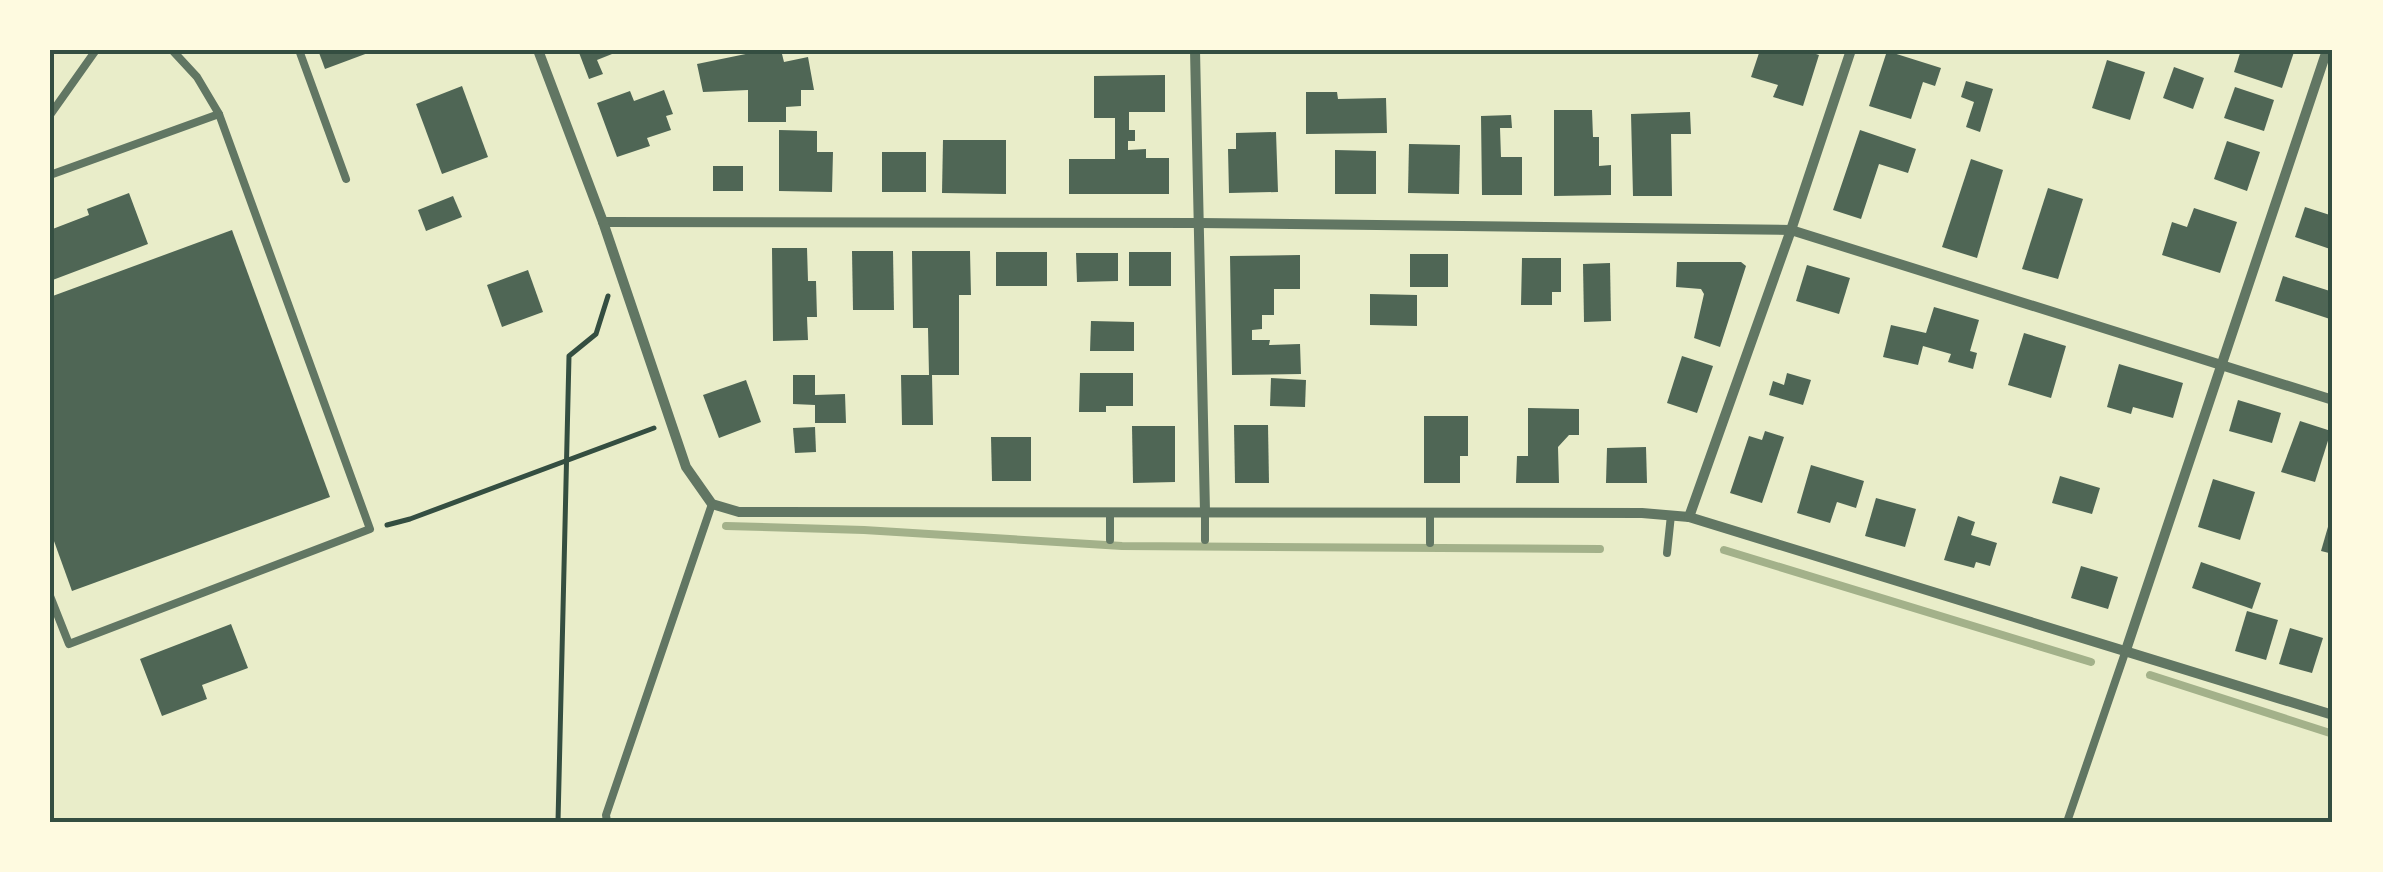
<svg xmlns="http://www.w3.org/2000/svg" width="2383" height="872" viewBox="0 0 2383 872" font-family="Raleway,sans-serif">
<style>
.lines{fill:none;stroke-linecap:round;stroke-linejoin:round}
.stream{stroke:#a3b18a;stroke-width:8}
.building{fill:#4f6655}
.path{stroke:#344e41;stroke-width:5}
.service{stroke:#617663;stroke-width:8}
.minor{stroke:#617663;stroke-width:10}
.neatline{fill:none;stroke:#344e41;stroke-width:4}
</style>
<rect width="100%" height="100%" fill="#e9edc9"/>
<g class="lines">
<g class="stream">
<polyline points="726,526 864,530 1122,546 1600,549"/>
<polyline points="1724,550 2091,662"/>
<polyline points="2150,675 2333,734"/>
</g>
</g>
<g class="building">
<polygon points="318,50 376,50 325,69"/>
<polygon points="578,50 622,50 597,60 603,74 589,79"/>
<polygon points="765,50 781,50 784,62 808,57 814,90 801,90 801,106 786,107 786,122 748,122 748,90 703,92 697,64"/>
<polygon points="1760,50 1804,50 1819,55 1803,106 1773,97 1778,85 1751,77"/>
<polygon points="2241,50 2294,52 2282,88 2234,72"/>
<polygon points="1887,51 1941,68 1935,86 1923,82 1911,119 1869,106"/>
<polygon points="2107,60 2145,72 2130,120 2092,108"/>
<polygon points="2174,67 2204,78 2193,109 2163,98"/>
<polygon points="1165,75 1165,112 1129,112 1129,130 1135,130 1135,141 1128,141 1128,150 1146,149 1146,158 1169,158 1169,194 1069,194 1069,159 1115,159 1115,118 1094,118 1094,76"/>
<polygon points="1966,81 1993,89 1980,132 1966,127 1974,102 1961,97"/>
<polygon points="462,86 488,157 442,174 416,104"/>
<polygon points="2235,87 2274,100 2264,131 2224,118"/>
<polygon points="664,90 673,114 666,116 671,130 647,138 650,146 617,157 597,103 630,91 634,101"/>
<polygon points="1306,92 1337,92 1338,99 1386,98 1387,133 1306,134"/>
<polygon points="1554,110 1592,110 1593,137 1599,137 1599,166 1611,165 1611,195 1554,196"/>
<polygon points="1690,112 1691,134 1671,134 1672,196 1633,196 1631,114"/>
<polygon points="1511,115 1512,128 1500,128 1501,157 1522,157 1522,195 1482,195 1481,116"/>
<polygon points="779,130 817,131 817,152 833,152 832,192 779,191"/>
<polygon points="1860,130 1916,149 1908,173 1879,164 1861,219 1833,210"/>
<polygon points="1276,132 1278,192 1229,193 1228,149 1236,149 1236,133"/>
<polygon points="943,140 1006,140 1006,194 942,193"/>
<polygon points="2227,141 2260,152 2247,191 2214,179"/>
<polygon points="1409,144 1460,145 1459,194 1408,193"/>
<polygon points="1335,150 1376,151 1376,194 1335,194"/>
<rect x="882" y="152" width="44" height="40"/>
<polygon points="1971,159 2003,170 1977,258 1942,247"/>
<rect x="713" y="166" width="30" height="25"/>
<polygon points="2048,188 2083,199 2058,279 2022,269"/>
<polygon points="129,193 148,244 50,281 50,230 89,215 87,209"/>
<polygon points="453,196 462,217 426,231 418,210"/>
<polygon points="2305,207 2333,216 2333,250 2295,237"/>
<polygon points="2194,208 2237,222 2220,273 2162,255 2172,222 2187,227"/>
<polygon points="232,230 330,497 72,591 50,530 50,297"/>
<polygon points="772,248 807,248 808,281 816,281 817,317 807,317 808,340 773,341"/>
<polygon points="852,251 893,251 894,310 853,310"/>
<polygon points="912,251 970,251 971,295 959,295 959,375 932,375 933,425 902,425 901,375 929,375 928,328 913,328"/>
<rect x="996" y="252" width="51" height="34"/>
<rect x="1129" y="252" width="42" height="34"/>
<polygon points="1076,253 1118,253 1118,281 1077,282"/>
<rect x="1410" y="254" width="38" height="33"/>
<polygon points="1300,255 1300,289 1274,289 1274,315 1262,315 1262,329 1252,330 1252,340 1270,340 1269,345 1300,344 1301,374 1232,375 1230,256"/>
<polygon points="1522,258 1561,258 1561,292 1552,292 1552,305 1521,305"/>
<polygon points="1677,262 1741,262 1746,266 1720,347 1694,338 1704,294 1701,289 1676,287"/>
<polygon points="1610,263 1611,321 1584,322 1583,264"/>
<polygon points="1807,265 1850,278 1839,314 1796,301"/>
<polygon points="528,270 543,312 502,327 487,285"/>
<polygon points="2283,276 2333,292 2333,320 2275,301"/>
<polygon points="1370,294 1417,295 1417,326 1370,325"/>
<polygon points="1934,307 1979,320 1970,351 1977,353 1973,369 1948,362 1951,354 1923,346 1918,365 1883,357 1891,325 1926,333"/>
<polygon points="1091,321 1134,322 1134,351 1090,351"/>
<polygon points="2024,333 2066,346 2051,398 2008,385"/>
<polygon points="1682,356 1713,366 1697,413 1667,403"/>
<polygon points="2119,364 2183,383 2173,418 2133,407 2131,414 2107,407"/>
<polygon points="1080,373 1133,373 1133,406 1106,406 1106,412 1079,412"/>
<polygon points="1787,373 1811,380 1803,405 1769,395 1773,381 1784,385"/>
<polygon points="793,375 815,375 815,395 845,394 846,423 815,423 815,405 793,404"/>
<polygon points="1271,378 1306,380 1305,407 1270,406"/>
<polygon points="746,380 761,422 719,438 703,395"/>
<polygon points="2238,400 2281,413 2272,443 2229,431"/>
<polygon points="1528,408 1579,409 1579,435 1569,435 1558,447 1559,483 1516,483 1517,456 1528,456"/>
<polygon points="1424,416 1468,416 1468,456 1460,456 1460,483 1424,483"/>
<polygon points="2300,421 2331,431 2315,482 2281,472"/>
<polygon points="1234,425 1268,425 1269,483 1235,483"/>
<polygon points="1132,426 1175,426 1175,482 1133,483"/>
<polygon points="815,427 816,452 795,453 793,428"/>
<polygon points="1765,431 1784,437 1762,503 1730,493 1749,436 1762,440"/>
<polygon points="991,437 1031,437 1031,481 992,481"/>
<polygon points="1646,447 1647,483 1606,483 1607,448"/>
<polygon points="1811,465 1864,481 1856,508 1837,502 1830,523 1797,513"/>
<polygon points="2060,476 2100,488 2092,514 2052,503"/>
<polygon points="2213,479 2255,492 2240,540 2198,527"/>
<polygon points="1876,498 1916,509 1905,547 1865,536"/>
<polygon points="2332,513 2333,513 2333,554 2321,551"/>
<polygon points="1958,516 1975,522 1971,535 1997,543 1990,566 1976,562 1974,568 1944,560"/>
<polygon points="2201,562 2261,583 2252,609 2192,588"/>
<polygon points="2081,566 2118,577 2108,609 2071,598"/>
<polygon points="2247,611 2278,620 2266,660 2235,651"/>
<polygon points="231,624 248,668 202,685 207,699 162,716 140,659"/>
<polygon points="2290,628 2323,638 2312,673 2279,664"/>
</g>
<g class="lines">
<g class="path">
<polyline points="387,525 410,519 654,428"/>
<polyline points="558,822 569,356 596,334 608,296"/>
</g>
<g class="service">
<polyline points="299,50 346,179"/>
<polyline points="50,115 96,50"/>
<polyline points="50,175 219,114"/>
<polyline points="1205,512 1205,540"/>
<polyline points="1110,540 1110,512"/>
<polyline points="1430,543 1430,514"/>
<polyline points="1667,553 1671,515"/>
<polyline points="50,596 69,644 370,529 219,114 197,77 172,50"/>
<polyline points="607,822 606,815 712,504"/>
<polyline points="2067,822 2126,650"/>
</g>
<g class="minor">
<polyline points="538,50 603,222 686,467 712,504 739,512 1642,513 1689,517 2333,715"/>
<polyline points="1195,50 1205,512"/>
<polyline points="603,222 1199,223 1791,230 2333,400"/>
<polyline points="1689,517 1791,230 1851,50"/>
<polyline points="2126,650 2327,50"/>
</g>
</g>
<rect width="2383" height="872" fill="none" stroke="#fefae0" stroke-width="105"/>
<rect x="52" y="52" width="2278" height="768" class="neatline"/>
</svg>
